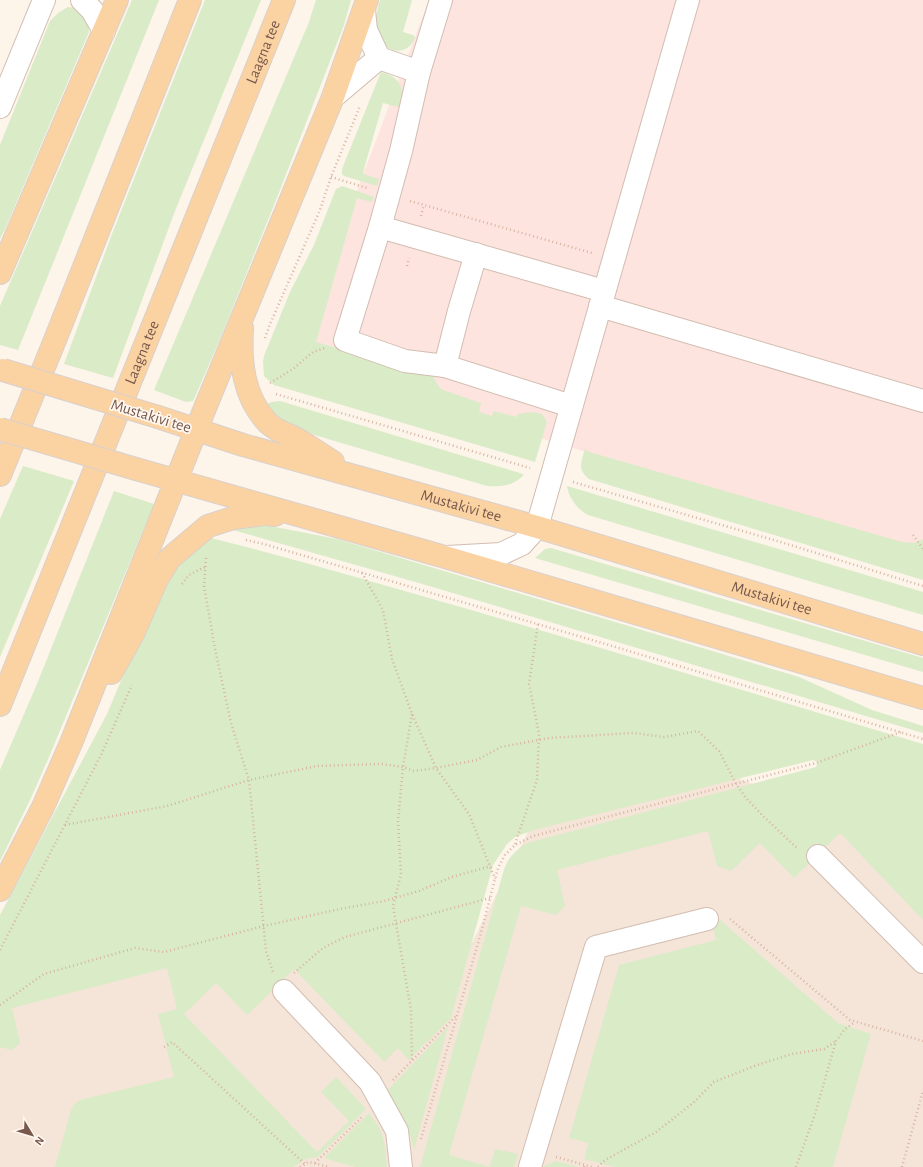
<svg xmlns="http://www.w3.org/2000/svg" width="923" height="1167" viewBox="0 0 923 1167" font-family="'Alegreya Sans',sans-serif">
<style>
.residential{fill:#f5e5d8}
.commercial{fill:#fde4de}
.green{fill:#d9ebc7}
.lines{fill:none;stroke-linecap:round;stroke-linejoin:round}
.minor-casing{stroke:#d2bdb1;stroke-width:24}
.major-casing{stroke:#d9d0cd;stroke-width:24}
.path{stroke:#d8b4a3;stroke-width:2.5;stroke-dasharray:1 3;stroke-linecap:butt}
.minor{stroke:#fff;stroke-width:22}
.major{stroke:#fbd3a3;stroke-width:22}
.major-bridge-casing{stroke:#d9d0cd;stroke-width:24;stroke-linecap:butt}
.major-bridge{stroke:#fbd3a3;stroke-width:22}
.labels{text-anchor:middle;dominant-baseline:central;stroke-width:3.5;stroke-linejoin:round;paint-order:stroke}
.street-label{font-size:16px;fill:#78584c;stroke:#fff8f1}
</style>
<rect width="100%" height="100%" fill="#fdf4ea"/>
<polygon class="residential" points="678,754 860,827 923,897 923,1167 0,1167 0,969 210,909 428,1030 531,826"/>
<polygon class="commercial" points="429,0 923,0 923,554 292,363"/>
<g class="green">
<polygon points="132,0 159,0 18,350 0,345 0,306"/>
<polygon points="205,0 261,0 175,211 113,378 64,364 112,234"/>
<polygon points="316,0 351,0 344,25 278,195 223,332 195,397 193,401 186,402 154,390 309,22"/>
<path d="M380,0H412L403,32L413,35L415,37C409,56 387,54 379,38C373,26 377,11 380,0Z"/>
<polygon points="68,7 76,8 87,21 89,32 6,227 0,239 0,145 50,21 58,13"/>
<path d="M381,72C399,76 408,90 398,107L383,103L365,165L363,174L379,179L377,186L344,176L342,174V169Z"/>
<polygon points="342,186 374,197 372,202 357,198 316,342 432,375 440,388 443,390 481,403 479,412 492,416 494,411 516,417 518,414 532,412 542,414 547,422 535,462 281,387 274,385 264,376 263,362 264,356 290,292 314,245 336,189"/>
<path d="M280,401L520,473L524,475C512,486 503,487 487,486L301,431L283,421L266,405L271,402Z"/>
<path d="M585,449L589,452L902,542L915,543L923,539V580L589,479C577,469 581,463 585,449Z"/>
<polygon points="23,466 74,481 0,657 0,519"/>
<path d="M567,486L923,592V615L588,515C577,509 569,498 567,486Z"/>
<polygon points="114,491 154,504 49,757 30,800 0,861 0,770 37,684"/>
<polygon points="270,526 337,539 799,677 872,710 923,726 923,733 419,583 226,528"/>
<path d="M207,537C296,559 383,585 471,610C622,654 772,699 923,744V920L840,833L794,878L760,843L731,871L717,866L708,831L557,870L565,906L556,915L521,906L449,1155L490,1167L495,1149L518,1154L514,1167H420L503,873C507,858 515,851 527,843L816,767L818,762L813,760L534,830L515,837L507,844L493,865L451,1018L409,1060L398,1048L384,1062L294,969L247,1015L216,983L184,1014L317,1152L349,1121L321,1092L336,1077L366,1109L318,1157L305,1159L294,1167H55L71,1110L75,1104L80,1100L174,1077L158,1014L177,1009L167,968L12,1008L20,1043L12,1050L0,1047V915L107,714L156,597L169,572Z"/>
<polygon points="551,548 923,658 923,672 535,558 545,549"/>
<polygon points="719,919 838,1023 871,1034 833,1167 614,1167 584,1159 588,1143 569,1138 619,965 716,940 712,921"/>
<polygon points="448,1027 414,1150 409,1131 399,1113 385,1093"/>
<path d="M369,1113C385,1133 385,1143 387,1167H355L324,1158Z"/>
<polygon points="556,1161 579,1167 542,1167"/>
</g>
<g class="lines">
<defs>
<g id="minor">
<polyline points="82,0 92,10 104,31"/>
<polyline points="441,0 419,72 401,151 380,227 604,291"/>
<polyline points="364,10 366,30 379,58 419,72"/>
<polyline points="333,97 379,58"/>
<polyline points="0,107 44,0"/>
<polyline points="380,227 345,340 405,361 445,366"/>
<polyline points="476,254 459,311 445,366 571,406"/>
<polyline points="600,306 923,401"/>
<polyline points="447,557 501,554 522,544 537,527 688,0"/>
<polyline points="818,856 923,962"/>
<polyline points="284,991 370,1082 397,1131 401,1167"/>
<polyline points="530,1167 596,947 707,919"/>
</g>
<g id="major">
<polyline points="0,273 117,0"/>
<path d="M242,328C240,362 243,397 268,423C276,431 287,434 297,439C309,446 321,454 333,462"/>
<path id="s1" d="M158,417L243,445L537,527L923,644"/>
<polyline points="136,469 445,557 923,698"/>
<polyline points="0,475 55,340 190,0"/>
<polyline points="111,673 133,634 157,579 170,558 208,526 233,518 265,514 275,515"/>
<path id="s2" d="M0,705L284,0"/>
<polyline points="0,890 43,807 71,743 205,408 333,97 367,0"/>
</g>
</defs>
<use href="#minor" class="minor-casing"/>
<use href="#major" class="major-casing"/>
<g class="path">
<polyline points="331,177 367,188"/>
<polyline points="410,201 592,253"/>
<polyline points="421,216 424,205"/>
<polyline points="407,266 409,258"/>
<polyline points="265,338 270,324 320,210 331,177 360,106"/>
<polyline points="270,383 293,369 313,352 325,348"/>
<polyline points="276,394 530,468"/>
<polyline points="573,482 784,543 923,586"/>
<polyline points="913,535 923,549"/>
<polyline points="246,540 264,544 592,640 923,739"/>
<polyline points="206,558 204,586 215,649 231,723 249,780 266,951 273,972"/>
<polyline points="362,573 383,610 392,659 412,714 436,768 469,814 495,879"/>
<polyline points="182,584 189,575 205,567"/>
<polyline points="412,714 403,767 398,821 401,874 393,906 411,1010 412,1060"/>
<polyline points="65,825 167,806 249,780 317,766 381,764 403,767 414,771 436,768 477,760 501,747 549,738 634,733 664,737 698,731 719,751 736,784 746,798 764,817 797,848"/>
<polyline points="515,844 537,780 539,734 529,684 538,624"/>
<polyline points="730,919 850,1020 923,1041"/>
<polyline points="0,950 101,755 132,685"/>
<polyline points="294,973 323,948 345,937 490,898"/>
<polyline points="0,1005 44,974 135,948 164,952 264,926 340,909 384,901 419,891 452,877 491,866"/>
<polyline points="164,1047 172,1042 305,1164"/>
<polyline points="393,1080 457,1015"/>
<polyline points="421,1139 479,940 498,868 505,855 515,845 533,836 816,763 901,732"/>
<polyline points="556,1157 585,1165"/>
<polyline points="315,1163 363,1116"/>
<polyline points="300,1167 308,1162 330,1167"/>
<polyline points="584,1167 585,1165 593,1167"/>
<polyline points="598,1167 605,1160 656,1132 693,1103 714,1082 757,1065 792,1054 824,1049 836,1041"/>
<polyline points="796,1167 815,1114 836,1041 845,1029 855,1022"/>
<polyline points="902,1167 923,1091"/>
</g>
<use href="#minor" class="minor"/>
<use href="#major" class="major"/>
<defs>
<g id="major-bridge">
<polyline points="3,370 158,417"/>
<polyline points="0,429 136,469"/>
</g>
</defs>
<use href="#major-bridge" class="major-bridge-casing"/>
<use href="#major-bridge" class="major-bridge"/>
</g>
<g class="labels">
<g class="street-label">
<text stroke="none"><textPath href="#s2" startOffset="704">Laagna tee</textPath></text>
<text stroke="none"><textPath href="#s2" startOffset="380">Laagna tee</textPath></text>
<text transform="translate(151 416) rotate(17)">Mustakivi tee</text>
<text stroke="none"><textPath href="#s1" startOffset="316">Mustakivi tee</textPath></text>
<text stroke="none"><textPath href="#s1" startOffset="640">Mustakivi tee</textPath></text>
</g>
</g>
<g transform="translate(32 1135) rotate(128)" stroke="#fff8f1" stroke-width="3" paint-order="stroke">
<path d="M0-3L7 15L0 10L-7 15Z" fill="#78584c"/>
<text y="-6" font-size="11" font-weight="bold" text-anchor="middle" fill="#78584c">N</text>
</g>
</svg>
